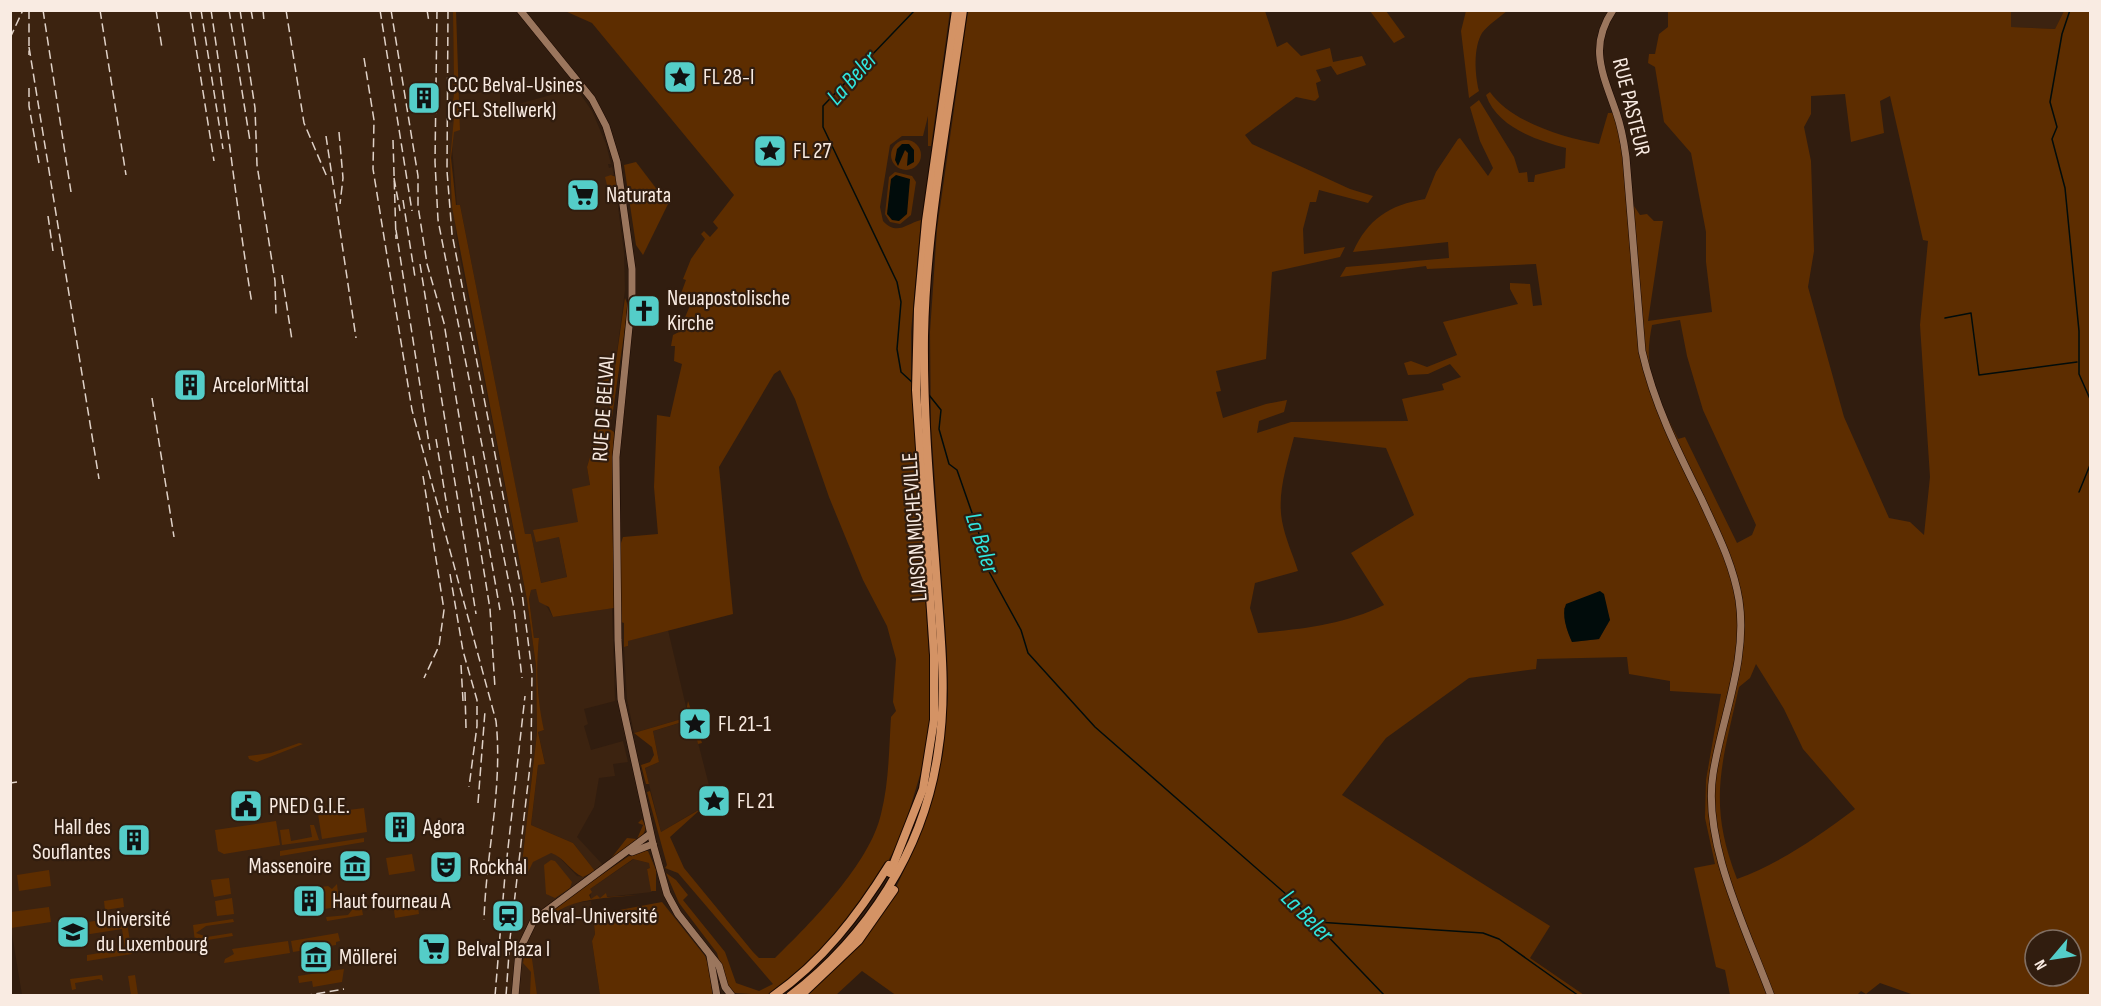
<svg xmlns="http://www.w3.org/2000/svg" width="2101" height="1006" viewBox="0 0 2101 1006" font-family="'Sofia Sans Condensed',sans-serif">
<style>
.built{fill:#3c2310}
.green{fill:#5d2d00;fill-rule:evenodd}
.water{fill:#010c0b}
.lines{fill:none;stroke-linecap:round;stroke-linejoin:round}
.stream{stroke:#010c0b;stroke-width:1.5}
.secondary-casing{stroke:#180700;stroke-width:8}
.highway-casing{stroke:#180700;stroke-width:10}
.secondary{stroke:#9b765d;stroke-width:7}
.highway{stroke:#d49365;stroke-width:8}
.rail{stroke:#e0d2c8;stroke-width:1.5;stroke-dasharray:9 4.5;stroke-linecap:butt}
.labels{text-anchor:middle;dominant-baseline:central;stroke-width:4.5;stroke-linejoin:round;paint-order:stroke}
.poi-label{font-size:22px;fill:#f9ebe2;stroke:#311d0f;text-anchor:start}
.street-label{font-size:22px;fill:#f9ebe2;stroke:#311d0f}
.water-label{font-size:24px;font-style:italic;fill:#30e6df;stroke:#311d0f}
</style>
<rect width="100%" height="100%" fill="#311d0f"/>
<g class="built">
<polygon points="11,11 453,11 454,94 452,106 455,107 460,130 459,94 500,91 500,109 576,88 592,111 606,144 611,164 608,164 609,168 612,167 614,175 611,175 614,201 617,199 624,253 625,290 608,421 606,422 608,428 598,430 587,467 590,485 579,522 559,537 567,577 541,583 531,534 525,535 460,205 457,206 452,147 450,160 457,242 527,600 536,666 537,733 521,871 544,853 551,853 557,855 577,876 586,877 590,882 547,918 548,923 554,914 567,904 591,901 595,934 592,941 600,995 22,995 11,928"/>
<polygon points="2011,11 2064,11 2055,29 2011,27"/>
<polygon points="536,589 553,617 612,608 615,701 584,709 588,724 584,726 591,750 623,741 628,762 613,764 615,776 599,778 594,807 577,837 603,865 595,871 573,843 531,825 538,765 545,763 538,732 544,730 539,712 537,659 539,638 534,638 529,599 531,590"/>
<polygon points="668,630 688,715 685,718 634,733 627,699 624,647 628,646 627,641"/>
<polygon points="692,719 713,801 661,832 645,768 659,762 653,731"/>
<polygon points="634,859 649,863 651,868 647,869 652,892 606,897 606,894 600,898 591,899 590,889"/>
</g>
<g class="green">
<path d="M456,10L460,130L454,132L451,158L456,205H460L525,534H531L541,583L567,577L559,537L536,542L533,530L578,522L572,489L590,485L587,467L598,430L608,428L614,432L612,497L614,608L553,617L549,607L539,602L536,589L531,590L529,599L534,638H539C536,668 537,701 544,730L538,732L545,764L538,765L531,825L573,843L595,871L583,877C571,872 564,857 551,853L533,862L528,872H521L537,733L536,666L527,600L452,207L450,160L455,107L452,106L454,94L453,11Z"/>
<path d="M2011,10V27L2055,29L2064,11H2090V995H1914L1880,983L1866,994L1861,991L1857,995H1730L1725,970L1716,967L1694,868L1715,864L1705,818L1706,780L1721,694L1670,691V681L1629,674L1627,657L1537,659L1536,669L1469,678L1386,738L1342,795L1550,926L1530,958L1584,995L897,996L862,971L836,995L803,996L895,890L924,826L943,754L948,696L947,653L931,426L930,332L937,229L968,11H1265L1277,47L1287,42L1301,56L1330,48L1333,62L1362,56L1366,65L1337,75L1331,66L1316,70L1321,81L1316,83L1319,97L1315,101L1296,97L1245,135L1252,144L1350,189L1373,196L1368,203L1319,190L1316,202H1310L1303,229L1304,254L1345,247L1340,257L1272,272L1266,359L1216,371L1221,391L1216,392L1223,418L1266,404L1287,400L1284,412L1259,421L1257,433L1291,422L1408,421L1402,399L1444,390L1442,384L1461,377L1450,364L1428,374L1408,375L1404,363L1411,361L1427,367L1457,355L1443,322L1518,304L1510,289V283L1530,284L1533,306L1542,305L1536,264L1427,269L1426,266L1340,277L1346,267L1449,258L1448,242L1353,252C1368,219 1389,205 1425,199L1436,172L1458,139L1460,138L1488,176L1493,168L1480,141L1470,107L1479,100L1514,157L1519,173L1527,172L1528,182H1534L1535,175L1565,168L1566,148C1536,140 1497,127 1486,95L1490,92C1511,122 1564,138 1599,144L1608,113H1617L1630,200L1640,215L1647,214L1654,221H1663L1648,321L1712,312L1706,262V232L1691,153L1664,122L1655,67L1648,63L1649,54H1655L1659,34L1668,27V11ZM1845,94L1851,142L1884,133L1880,101L1890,96L1923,240L1928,241L1920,325L1930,477L1924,535L1910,522L1889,518L1844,417L1808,287L1814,251L1811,161L1804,127L1811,114V96ZM1680,320L1687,356L1703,410L1756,525L1752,535L1737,543L1685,437L1678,439C1666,414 1651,387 1649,359C1648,348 1650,336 1652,325ZM1294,437L1386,448L1414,515L1351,553L1384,605C1343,625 1303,629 1258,633L1250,608L1255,583L1298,571C1293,555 1285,538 1282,521C1277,493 1287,464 1294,437ZM1564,608L1610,619L1599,639L1572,642L1567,629ZM1756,664L1784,709L1803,749L1855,809C1817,837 1781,863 1737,879C1707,802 1722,764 1739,687L1750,678ZM2035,940H2071V976H2035Z"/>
<path d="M565,11H950L931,146H928V116L923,136H902L890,145L880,207L883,221C897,236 906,224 921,220L911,332V374L929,655L930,719L923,765L901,838L879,877L826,947L769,995L734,993L726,984L717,953L679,903L666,873L676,880L688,895L683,900L725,952L736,983L759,991L773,984L678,873L665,868L667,865L647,792L650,791L661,832L702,808L670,837L684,868L753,952L759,958H775C811,923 870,863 881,814C889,783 889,748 891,717L896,711L893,702L896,659L887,626L863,580L829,497L795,399L780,370L774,374L719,467L733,614L628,641V646L624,647V623L621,622V543L623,537L658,534L654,487L657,415L670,417L682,364L674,361L675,346H671L673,335L679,332L691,303L679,299L686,280L683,279L691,259L705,239L701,234L704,231L710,237L718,228L713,222L734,195L592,23Z"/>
<polygon points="1370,11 1386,11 1405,37 1394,43"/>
<path d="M1466,11H1507C1500,17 1488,25 1482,33C1473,48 1475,75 1479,91L1469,98L1461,31Z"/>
<circle cx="906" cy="155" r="15"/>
<polygon points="636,162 668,204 643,255 636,245 624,165"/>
<polygon points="895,172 912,176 916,182 911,215 900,224 890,222 885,214 889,177"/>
<polygon points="611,175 616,177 619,195 611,201 605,177"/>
<polygon points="625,298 628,306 612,418 608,421 610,405 600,382 614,375"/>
<polygon points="688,701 702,743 698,744 692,719 653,731 659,762 645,768 649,784 646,784 641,765 650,762 654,755 652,747 634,733 685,718"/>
<polygon points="299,743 303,744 257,762 249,759 248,756 271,753"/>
<polygon points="364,808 367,832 322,839 318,814"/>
<polygon points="642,819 646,828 641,839 609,861 627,838 637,839 643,825 638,823"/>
<polygon points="276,821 280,845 224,854 218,851 215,830"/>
<polygon points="310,825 314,825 319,840 282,845 280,830 289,829 291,841 312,837"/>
<polygon points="364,838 364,842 280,856 280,851"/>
<path d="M643,850L648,851L656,870V891H651L647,869L650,868L649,863L633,859L590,889L592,892L589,895L591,899L597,895L600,898L606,893L607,897L637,895C613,898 556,897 548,925L544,914L629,856Z"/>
<polygon points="412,854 415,871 389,875 386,858"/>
<polygon points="551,860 555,861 572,882 570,888 555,898 546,894 544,865"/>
<polygon points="49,870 51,886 19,891 17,875"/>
<polygon points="229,878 231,894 214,897 211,880"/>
<polygon points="337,884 339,902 360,899 363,915 327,921 326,917 348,915 352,910 347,905 325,909 321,887 328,886 332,889"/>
<polygon points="123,898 124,907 105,910 104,901"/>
<polygon points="232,898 234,914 217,916 215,901"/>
<polygon points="417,900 419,914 395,918 393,903"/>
<polygon points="662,902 705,956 711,971 714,995 600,995 592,941 595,934 593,915"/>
<polygon points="49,907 51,922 11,928 11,912"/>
<polygon points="126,916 132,954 87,961 87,955 125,949 122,929 84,935 82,923"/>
<polygon points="233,919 234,922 206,926 196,933 207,937 232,933 233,936 195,942 193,925"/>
<polygon points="338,933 340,941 336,942 336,945 293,952 291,941"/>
<polygon points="288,941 290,953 224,963 225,959 234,954 232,949"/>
<polygon points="525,952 531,952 537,995 530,995 531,972 523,963"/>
<polygon points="344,969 342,982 313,987 312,981 299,983 298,976"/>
<polygon points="102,975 103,981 99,979 75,983 76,989 72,990 70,979"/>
<polygon points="135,975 138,995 131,995 128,976"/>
</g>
<g class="water">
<polygon points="909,144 914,150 914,162 907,166 908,153 905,150 898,166 895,160 897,149 902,144"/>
<polygon points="896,175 910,179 907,214 899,221 892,220 887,214 891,179"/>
<path d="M1600,591L1604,594L1610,620L1599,639L1572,642C1567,631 1561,615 1566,604Z"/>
</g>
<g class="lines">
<g class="stream">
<polyline points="2070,10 2062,34 2050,102 2057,127 2052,139 2065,188 2079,331 2079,374 2090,399"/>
<polyline points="1945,318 1971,313 1979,375 2077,362"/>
<polyline points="913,383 901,372 897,349 901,302 897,282 823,127 823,106 915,10"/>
<polyline points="929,395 941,410 939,429 949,464 957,470 978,530 987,568 1021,630 1028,653 1095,727 1295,902 1385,996"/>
<polyline points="2079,492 2090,465"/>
<polyline points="1317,922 1483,933 1499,939 1579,996"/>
</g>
<defs>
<g id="secondary">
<polyline points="520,10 592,99 606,126 617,162 632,269 632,297 616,457 618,640 621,699 653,844 667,894 678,914 719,966 725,987 732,996"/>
<path d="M1613,10C1588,47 1603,74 1616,112C1621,126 1624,142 1626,157L1642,351C1654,404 1677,450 1701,498C1716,531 1733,563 1739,600C1748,660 1722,716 1713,774C1702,843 1747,931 1771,996"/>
<polyline points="632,852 653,844"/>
<polyline points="710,956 717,996"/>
<polyline points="515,996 519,951 534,920 650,834"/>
</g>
<g id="highway">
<polyline points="890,873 923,789 934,720 934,655 916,390 918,309 926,221 956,10"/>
<path d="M773,996C822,962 858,915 889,865"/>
<path d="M790,996C868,936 924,850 938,752C947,697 941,641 937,586C931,503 923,420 924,336C926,227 948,118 963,10"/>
<polyline points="800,996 859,940 894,890"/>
</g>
</defs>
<use href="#secondary" class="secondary-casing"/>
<use href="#highway" class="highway-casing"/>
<use href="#secondary" class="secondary"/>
<use href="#highway" class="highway"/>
<g class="rail">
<polyline points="29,10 29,55"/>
<polyline points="43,10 71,192"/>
<polyline points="100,10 126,175"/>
<polyline points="156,10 162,48"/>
<polyline points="190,10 214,161"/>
<polyline points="201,10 223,149"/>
<path d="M211,10C226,108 236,206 252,304"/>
<polyline points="229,10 250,141"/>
<polyline points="240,10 255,108 257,165 275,281 276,315"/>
<polyline points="251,10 253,21"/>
<polyline points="263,10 264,21"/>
<polyline points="286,10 304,123 327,177"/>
<polyline points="380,10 412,211"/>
<polyline points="391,10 418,176 418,206 427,264 444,323 490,609 495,688"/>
<polyline points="427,10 429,22"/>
<polyline points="437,10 435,162 438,220 514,609 522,678"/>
<polyline points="448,10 447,171 452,234 522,593 532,672 531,757 510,939 506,996"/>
<polyline points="10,38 23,10"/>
<polyline points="29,47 99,479"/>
<path d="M364,58L374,120L373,169L412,410L496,721C503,788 486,853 484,920"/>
<polyline points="29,88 29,106 39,163"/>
<polyline points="339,132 343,178 340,204"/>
<polyline points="326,136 356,338"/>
<polyline points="393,140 396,239"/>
<polyline points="394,178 400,211"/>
<polyline points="403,200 415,277"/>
<polyline points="48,216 53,251"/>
<polyline points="396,230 430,450"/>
<polyline points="420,264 476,614"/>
<polyline points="282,275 292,340"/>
<polyline points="152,398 174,537"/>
<polyline points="436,439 448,513"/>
<polyline points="473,456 500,610"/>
<polyline points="423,476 444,610 439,646 424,678"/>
<polyline points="450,574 463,651 477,700 477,726 469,787"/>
<polyline points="461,665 463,701"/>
<polyline points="465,692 466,728"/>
<polyline points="10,783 17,782"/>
<polyline points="478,803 485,711"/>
<polyline points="303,996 344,989"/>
<polyline points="495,996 505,875 525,696"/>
</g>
</g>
<defs>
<symbol id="sight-square" viewBox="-11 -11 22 22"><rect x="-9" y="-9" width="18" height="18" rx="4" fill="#54cdc8" stroke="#311d0f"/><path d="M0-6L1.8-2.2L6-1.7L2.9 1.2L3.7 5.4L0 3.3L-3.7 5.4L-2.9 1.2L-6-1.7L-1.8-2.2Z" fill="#111"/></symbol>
<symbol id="building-square" viewBox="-11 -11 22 22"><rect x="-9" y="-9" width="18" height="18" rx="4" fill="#54cdc8" stroke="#311d0f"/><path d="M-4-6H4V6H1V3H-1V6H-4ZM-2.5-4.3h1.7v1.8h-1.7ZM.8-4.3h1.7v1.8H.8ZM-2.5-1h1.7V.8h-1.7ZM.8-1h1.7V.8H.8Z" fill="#111"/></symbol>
<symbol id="supermarket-square" viewBox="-11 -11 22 22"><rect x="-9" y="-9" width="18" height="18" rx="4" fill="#54cdc8" stroke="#311d0f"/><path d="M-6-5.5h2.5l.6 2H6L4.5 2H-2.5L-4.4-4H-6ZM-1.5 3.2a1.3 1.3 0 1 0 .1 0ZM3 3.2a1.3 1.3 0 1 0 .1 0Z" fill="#111"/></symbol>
<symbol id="church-square" viewBox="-11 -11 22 22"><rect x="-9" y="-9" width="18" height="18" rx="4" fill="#54cdc8" stroke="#311d0f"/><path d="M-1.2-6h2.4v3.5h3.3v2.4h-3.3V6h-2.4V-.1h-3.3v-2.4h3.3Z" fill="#111"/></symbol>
<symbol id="civic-square" viewBox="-11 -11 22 22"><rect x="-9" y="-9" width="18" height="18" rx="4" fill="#54cdc8" stroke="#311d0f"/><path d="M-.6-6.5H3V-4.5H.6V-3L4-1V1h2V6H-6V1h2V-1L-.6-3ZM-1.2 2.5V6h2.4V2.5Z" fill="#111"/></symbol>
<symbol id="museum-square" viewBox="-11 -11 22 22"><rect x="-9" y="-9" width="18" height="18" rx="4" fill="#54cdc8" stroke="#311d0f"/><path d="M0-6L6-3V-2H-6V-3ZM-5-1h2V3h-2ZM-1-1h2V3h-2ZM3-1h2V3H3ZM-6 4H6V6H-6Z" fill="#111"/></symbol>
<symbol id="theatre-square" viewBox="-11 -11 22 22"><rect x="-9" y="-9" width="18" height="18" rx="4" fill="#54cdc8" stroke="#311d0f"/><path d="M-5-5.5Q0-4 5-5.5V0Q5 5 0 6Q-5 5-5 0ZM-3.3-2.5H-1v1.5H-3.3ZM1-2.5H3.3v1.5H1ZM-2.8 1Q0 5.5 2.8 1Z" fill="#111"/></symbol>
<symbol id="station-square" viewBox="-11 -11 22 22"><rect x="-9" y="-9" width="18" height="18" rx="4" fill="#54cdc8" stroke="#311d0f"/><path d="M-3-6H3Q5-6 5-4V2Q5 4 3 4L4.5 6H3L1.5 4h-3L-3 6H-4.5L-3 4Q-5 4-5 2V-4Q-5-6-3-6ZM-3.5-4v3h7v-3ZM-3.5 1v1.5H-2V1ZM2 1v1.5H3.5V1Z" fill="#111"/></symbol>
<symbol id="university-square" viewBox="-11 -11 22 22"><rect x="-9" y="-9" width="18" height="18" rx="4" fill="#54cdc8" stroke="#311d0f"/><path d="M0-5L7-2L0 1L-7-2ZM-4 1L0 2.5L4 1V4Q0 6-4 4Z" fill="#111"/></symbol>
</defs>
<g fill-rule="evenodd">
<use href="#sight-square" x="661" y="58" width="38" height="38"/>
<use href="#building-square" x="405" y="79" width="38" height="38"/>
<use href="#sight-square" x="751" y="132" width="38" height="38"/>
<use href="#supermarket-square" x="564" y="176" width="38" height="38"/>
<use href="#church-square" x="625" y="292" width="38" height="38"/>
<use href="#building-square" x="171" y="366" width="38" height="38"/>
<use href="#sight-square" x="676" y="705" width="38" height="38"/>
<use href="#sight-square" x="695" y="782" width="38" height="38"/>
<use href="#civic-square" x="227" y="787" width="38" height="38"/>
<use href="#building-square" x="381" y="808" width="38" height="38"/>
<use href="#building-square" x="115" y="821" width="38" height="38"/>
<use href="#museum-square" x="336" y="847" width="38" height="38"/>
<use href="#theatre-square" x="427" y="848" width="38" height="38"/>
<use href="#building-square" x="290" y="882" width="38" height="38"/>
<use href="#station-square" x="489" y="897" width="38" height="38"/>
<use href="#university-square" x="54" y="913" width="38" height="38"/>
<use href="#supermarket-square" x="415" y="930" width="38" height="38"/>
<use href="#museum-square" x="297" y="938" width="38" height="38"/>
</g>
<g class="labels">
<g class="poi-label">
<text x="703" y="77">FL 28-I</text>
<text x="447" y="85">CCC Belval-Usines<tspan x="447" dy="25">(CFL Stellwerk)</tspan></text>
<text x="793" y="151">FL 27</text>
<text x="606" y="195">Naturata</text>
<text x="667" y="298">Neuapostolische<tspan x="667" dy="25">Kirche</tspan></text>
<text x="213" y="385">ArcelorMittal</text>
<text x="718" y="724">FL 21-1</text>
<text x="737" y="801">FL 21</text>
<text x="269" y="806">PNED G.I.E.</text>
<text x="111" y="827" text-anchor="end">Hall des<tspan x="111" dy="25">Souflantes</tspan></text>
<text x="423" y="827">Agora</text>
<text x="332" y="866" text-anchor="end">Massenoire</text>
<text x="469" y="867">Rockhal</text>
<text x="332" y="901">Haut fourneau A</text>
<text x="531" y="916">Belval-Université</text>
<text x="96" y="919">Université<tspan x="96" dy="25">du Luxembourg</tspan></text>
<text x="457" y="949">Belval Plaza I</text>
<text x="339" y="957">Möllerei</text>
</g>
<g class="street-label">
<text transform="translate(1631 107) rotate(76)">RUE PASTEUR</text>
<text transform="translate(604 407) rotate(-86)">RUE DE BELVAL</text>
<text transform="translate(915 527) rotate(-94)">LIAISON MICHEVILLE</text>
</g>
<g class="water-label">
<text transform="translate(852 78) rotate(-48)">La Beler</text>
<text transform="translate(982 543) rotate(72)">La Beler</text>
<text transform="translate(1307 916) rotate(45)">La Beler</text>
</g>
</g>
<rect width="2101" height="1006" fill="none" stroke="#f9ebe2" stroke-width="24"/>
<g transform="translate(2053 958) rotate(241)"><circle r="28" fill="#311d0f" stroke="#816f63" stroke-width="1.5"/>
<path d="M0-4.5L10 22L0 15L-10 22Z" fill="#54cdc8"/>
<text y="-9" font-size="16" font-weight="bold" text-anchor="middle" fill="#f9ebe2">N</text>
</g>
</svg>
